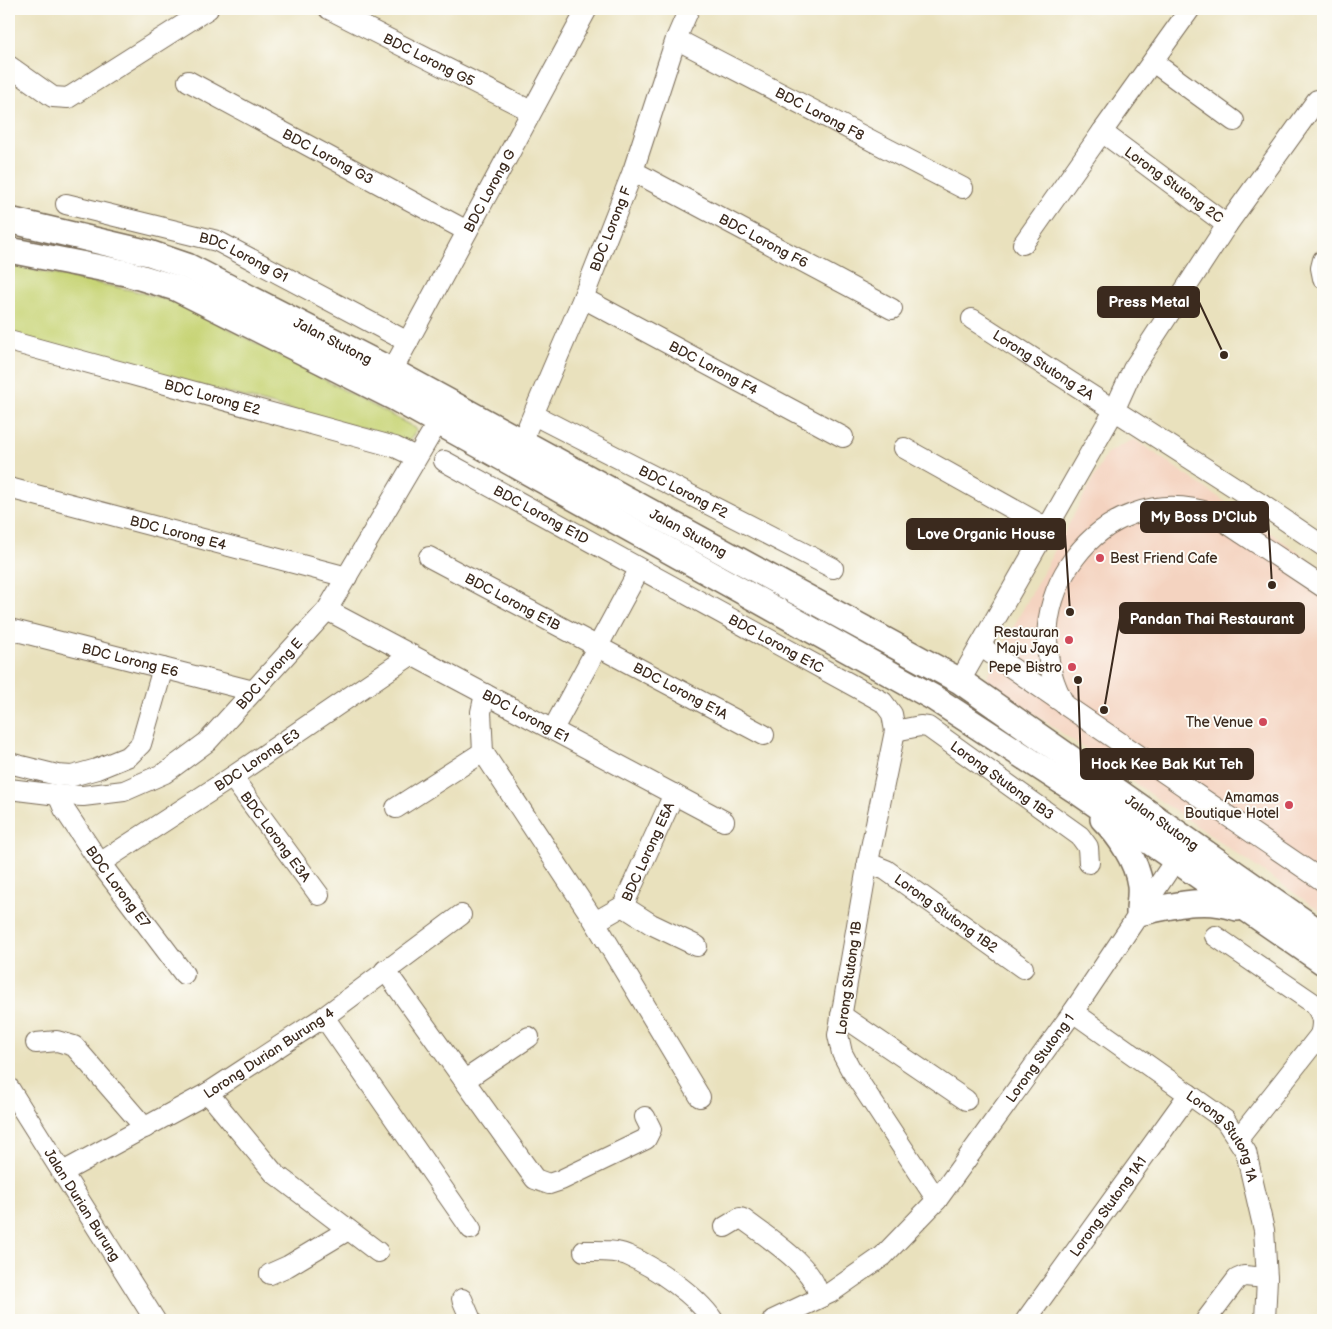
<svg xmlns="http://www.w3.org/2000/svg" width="1332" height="1329" viewBox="0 0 1332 1329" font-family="'Balsamiq Sans',sans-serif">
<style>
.built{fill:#f4d3c0}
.green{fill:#c7d476;stroke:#817f4a}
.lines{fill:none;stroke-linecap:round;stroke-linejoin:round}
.minor-casing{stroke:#786a56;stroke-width:22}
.major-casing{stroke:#786a56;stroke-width:28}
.minor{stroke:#fff;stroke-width:20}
.major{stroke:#fff;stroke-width:25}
.poi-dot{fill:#d1495b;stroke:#fdfcf7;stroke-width:2}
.labels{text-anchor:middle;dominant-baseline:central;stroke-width:4;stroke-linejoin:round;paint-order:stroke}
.street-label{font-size:14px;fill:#3b2a1e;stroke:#fdfcf7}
.poi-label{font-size:14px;fill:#3b2a1e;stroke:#fdfcf7;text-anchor:end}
.leader{fill:none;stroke:#3b2a1e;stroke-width:2}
.callout-dot{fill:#3b2a1e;stroke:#fdfcf7;stroke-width:2}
.callout{fill:#3b2a1e;stroke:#3b2a1e;stroke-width:2}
.callout-label{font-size:15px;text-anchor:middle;font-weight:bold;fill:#fff}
</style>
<rect width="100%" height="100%" fill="#fdfcf7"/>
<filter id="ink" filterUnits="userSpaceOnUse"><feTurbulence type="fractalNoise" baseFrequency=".02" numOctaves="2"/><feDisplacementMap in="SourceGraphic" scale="10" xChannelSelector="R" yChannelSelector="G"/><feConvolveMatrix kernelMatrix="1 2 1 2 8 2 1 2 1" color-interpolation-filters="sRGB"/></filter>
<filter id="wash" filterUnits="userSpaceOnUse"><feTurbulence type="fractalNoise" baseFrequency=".0096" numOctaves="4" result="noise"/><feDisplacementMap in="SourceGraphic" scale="20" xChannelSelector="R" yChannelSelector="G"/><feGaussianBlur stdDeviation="1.12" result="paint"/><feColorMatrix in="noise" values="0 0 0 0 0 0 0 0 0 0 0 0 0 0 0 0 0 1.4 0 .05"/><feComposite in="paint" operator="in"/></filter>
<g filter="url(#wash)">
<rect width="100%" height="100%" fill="#e9e1bd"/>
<polygon class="built" points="1134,439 1323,569 1323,913 985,680 1107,453"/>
<polygon class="green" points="9,265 135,291 184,305 417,429 408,443 388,435 9,335"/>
</g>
<g filter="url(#ink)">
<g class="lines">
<defs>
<g id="minor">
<path id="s1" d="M329,9L531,111"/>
<path id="s2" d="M676,39L963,188"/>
<polyline points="1153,62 1234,121"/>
<polyline points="9,66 53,97 68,98 208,9"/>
<path id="s3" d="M188,81L467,231"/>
<polyline points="1102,132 1190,9"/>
<path id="s4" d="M633,171L892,309"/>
<path id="s5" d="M66,204L217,241L408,342"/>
<polyline points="1227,225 1317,100"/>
<polyline points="1323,260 1321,268 1323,278"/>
<path id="s6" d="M583,298L843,437"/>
<path id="s7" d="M972,319L1261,504L1323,546"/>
<path id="s8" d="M9,341L395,447L416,457"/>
<path id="s9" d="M392,371L587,9"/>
<path id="s10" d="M534,415L833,568"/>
<path id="s11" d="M521,443L583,298L633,171L676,39L689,9"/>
<polyline points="904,448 1047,528"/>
<path id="s12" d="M444,461L883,702L892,714L895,731L867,867L838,1035L842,1053L850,1068L937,1200"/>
<path id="s13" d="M9,488L347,577"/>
<polyline points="1242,533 1261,504"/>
<path id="s14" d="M429,557L764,735"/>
<path d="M1323,587L1213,514C1100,475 1007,605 1065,705L1323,881"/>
<path id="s15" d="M327,610L724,821"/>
<path id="s16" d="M9,629L253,691"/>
<polyline points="980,646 1063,703"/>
<polyline points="960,681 1114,411 1133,369 1227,225 1102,132 1023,244"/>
<polyline points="485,694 481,712 483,752 595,922 700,1097"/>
<polyline points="553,729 639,570"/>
<path id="s17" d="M895,731L920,726L928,727L1080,836L1088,847L1089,863"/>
<polyline points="9,763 57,775 72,776 97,769 129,756 141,744 163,668"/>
<path id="s18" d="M232,777L319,895"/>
<path id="s19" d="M9,789L58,795L83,796L124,791L165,773L207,742L327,610L438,422"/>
<path id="s20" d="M58,795L64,809L100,863L184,974"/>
<polyline points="396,808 483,752"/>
<path id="s21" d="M100,863L232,777L411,655"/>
<path id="s22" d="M867,867L876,866L886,870L1023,968"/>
<polyline points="623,906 651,924 697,946"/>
<path id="s23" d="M595,922L623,906L674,794"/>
<path d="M1215,936L1313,1003C1322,1013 1324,1022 1320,1035H1323"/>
<polyline points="385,970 535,1179 549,1184 561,1180 646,1139 651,1129 645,1117"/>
<path id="s24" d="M1073,1012L1225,1120L1246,1152L1264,1230L1267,1278L1265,1320"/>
<polyline points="841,1015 966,1100"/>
<polyline points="324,1017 471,1229"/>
<polyline points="36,1043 57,1041 74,1046 145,1128"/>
<polyline points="465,1080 529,1037"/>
<path id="s25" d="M9,1088L155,1320"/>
<polyline points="208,1093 274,1173 378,1252"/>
<polyline points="1238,1139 1320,1035"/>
<path id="s26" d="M63,1172L208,1093L324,1017L461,915"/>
<path d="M725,1227L740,1218L743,1219C765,1236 819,1269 818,1298"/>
<path d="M584,1251C598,1251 614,1250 627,1255C655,1267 696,1295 713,1320"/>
<polyline points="270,1274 288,1266 348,1230"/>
<polyline points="462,1299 471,1320"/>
<path id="s27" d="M773,1320L830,1293L883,1256L937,1200L1073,1012L1170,868L1173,859"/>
<path id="s28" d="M1026,1320L1189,1094"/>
<polyline points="1206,1320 1237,1279 1244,1276 1267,1278"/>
</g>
<g id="major">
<path id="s29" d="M9,220L149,253L187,266L392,371L960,681L1323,935"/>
<polyline points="9,250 126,273 176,288 395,398 934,698 1078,792 1323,962"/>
<path d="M1103,819C1119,835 1137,861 1140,885C1141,893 1139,904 1139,913C1171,906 1205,896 1237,908"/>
</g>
</defs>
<use href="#minor" class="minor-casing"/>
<use href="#major" class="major-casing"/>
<use href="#minor" class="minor"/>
<use href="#major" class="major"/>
</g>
</g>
<g class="poi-dot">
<circle cx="1100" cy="558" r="5"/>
<circle cx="1069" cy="640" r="5"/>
<circle cx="1072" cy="667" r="5"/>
<circle cx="1263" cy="722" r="5"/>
<circle cx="1289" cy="805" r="5"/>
</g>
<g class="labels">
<g class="street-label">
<text stroke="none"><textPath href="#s1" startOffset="112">BDC Lorong G5</textPath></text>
<text stroke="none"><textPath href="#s2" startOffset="162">BDC Lorong F8</textPath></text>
<text stroke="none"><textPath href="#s3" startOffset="159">BDC Lorong G3</textPath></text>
<text transform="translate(1174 185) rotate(36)">Lorong Stutong 2C</text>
<text stroke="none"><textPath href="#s9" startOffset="205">BDC Lorong G</textPath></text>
<text stroke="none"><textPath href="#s11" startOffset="232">BDC Lorong F</textPath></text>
<text stroke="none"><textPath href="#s4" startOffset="148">BDC Lorong F6</textPath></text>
<text stroke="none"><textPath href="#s5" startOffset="186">BDC Lorong G1</textPath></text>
<text stroke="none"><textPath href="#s29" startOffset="348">Jalan Stutong</textPath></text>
<text stroke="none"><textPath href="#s7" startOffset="85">Lorong Stutong 2A</textPath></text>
<text stroke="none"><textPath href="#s6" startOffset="148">BDC Lorong F4</textPath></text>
<text stroke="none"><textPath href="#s8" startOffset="211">BDC Lorong E2</textPath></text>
<text stroke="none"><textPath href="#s10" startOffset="168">BDC Lorong F2</textPath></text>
<text stroke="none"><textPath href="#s12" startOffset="111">BDC Lorong E1D</textPath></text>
<text stroke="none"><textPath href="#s13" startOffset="175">BDC Lorong E4</textPath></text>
<text stroke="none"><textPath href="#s29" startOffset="752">Jalan Stutong</textPath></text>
<text stroke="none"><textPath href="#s14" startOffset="95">BDC Lorong E1B</textPath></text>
<text stroke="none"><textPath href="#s12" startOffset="379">BDC Lorong E1C</textPath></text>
<text stroke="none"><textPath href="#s16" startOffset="125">BDC Lorong E6</textPath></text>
<text stroke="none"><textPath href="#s19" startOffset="305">BDC Lorong E</textPath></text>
<text stroke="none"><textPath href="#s14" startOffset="285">BDC Lorong E1A</textPath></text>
<text stroke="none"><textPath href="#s15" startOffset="225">BDC Lorong E1</textPath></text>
<text stroke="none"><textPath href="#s21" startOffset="188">BDC Lorong E3</textPath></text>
<text stroke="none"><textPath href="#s17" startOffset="125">Lorong Stutong 1B3</textPath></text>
<text stroke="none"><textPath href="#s29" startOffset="1308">Jalan Stutong</textPath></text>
<text stroke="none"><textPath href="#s18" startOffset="74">BDC Lorong E3A</textPath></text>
<text stroke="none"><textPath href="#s23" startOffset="92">BDC Lorong E5A</textPath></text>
<text stroke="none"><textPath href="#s20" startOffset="110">BDC Lorong E7</textPath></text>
<text stroke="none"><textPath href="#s22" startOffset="94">Lorong Stutong 1B2</textPath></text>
<text transform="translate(849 978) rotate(-82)">Lorong Stutong 1B</text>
<text stroke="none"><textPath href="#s26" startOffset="238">Lorong Durian Burung 4</textPath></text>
<text stroke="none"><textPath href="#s27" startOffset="381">Lorong Stutong 1</textPath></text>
<text stroke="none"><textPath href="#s24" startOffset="198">Lorong Stutong 1A</textPath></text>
<text stroke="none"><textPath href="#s25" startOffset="138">Jalan Durian Burung</textPath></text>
<text stroke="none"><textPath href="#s28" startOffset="140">Lorong Stutong 1A1</textPath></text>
</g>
<g class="poi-label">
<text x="1110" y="558" text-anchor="start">Best Friend Cafe</text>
<text x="1059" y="632">Restauran<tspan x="1059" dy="16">Maju Jaya</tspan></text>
<text x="1062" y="667">Pepe Bistro</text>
<text x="1253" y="722">The Venue</text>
<text x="1279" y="797">Amamas<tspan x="1279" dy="16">Boutique Hotel</tspan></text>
</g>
</g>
<path class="leader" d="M1224 355L1199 302M1272 585L1268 517M1070 612L1065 534M1104 710L1120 618M1078 680L1081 764"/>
<g class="callout-dot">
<circle cx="1224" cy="355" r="5"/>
<circle cx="1272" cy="585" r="5"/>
<circle cx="1070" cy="612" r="5"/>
<circle cx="1104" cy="710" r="5"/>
<circle cx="1078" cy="680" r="5"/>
</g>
<g class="callout">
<rect x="1098" y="287" width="101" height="30" rx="5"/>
<rect x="1141" y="502" width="127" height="30" rx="5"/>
<rect x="907" y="519" width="158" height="30" rx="5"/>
<rect x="1120" y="603" width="184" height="30" rx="5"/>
<rect x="1081" y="749" width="172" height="30" rx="5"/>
</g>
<g class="callout-label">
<text x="1149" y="307">Press Metal</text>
<text x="1204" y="522">My Boss D'Club</text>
<text x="986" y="539">Love Organic House</text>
<text x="1212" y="624">Pandan Thai Restaurant</text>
<text x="1167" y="769">Hock Kee Bak Kut Teh</text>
</g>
<rect width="1332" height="1329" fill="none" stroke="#fdfcf7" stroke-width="30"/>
</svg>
